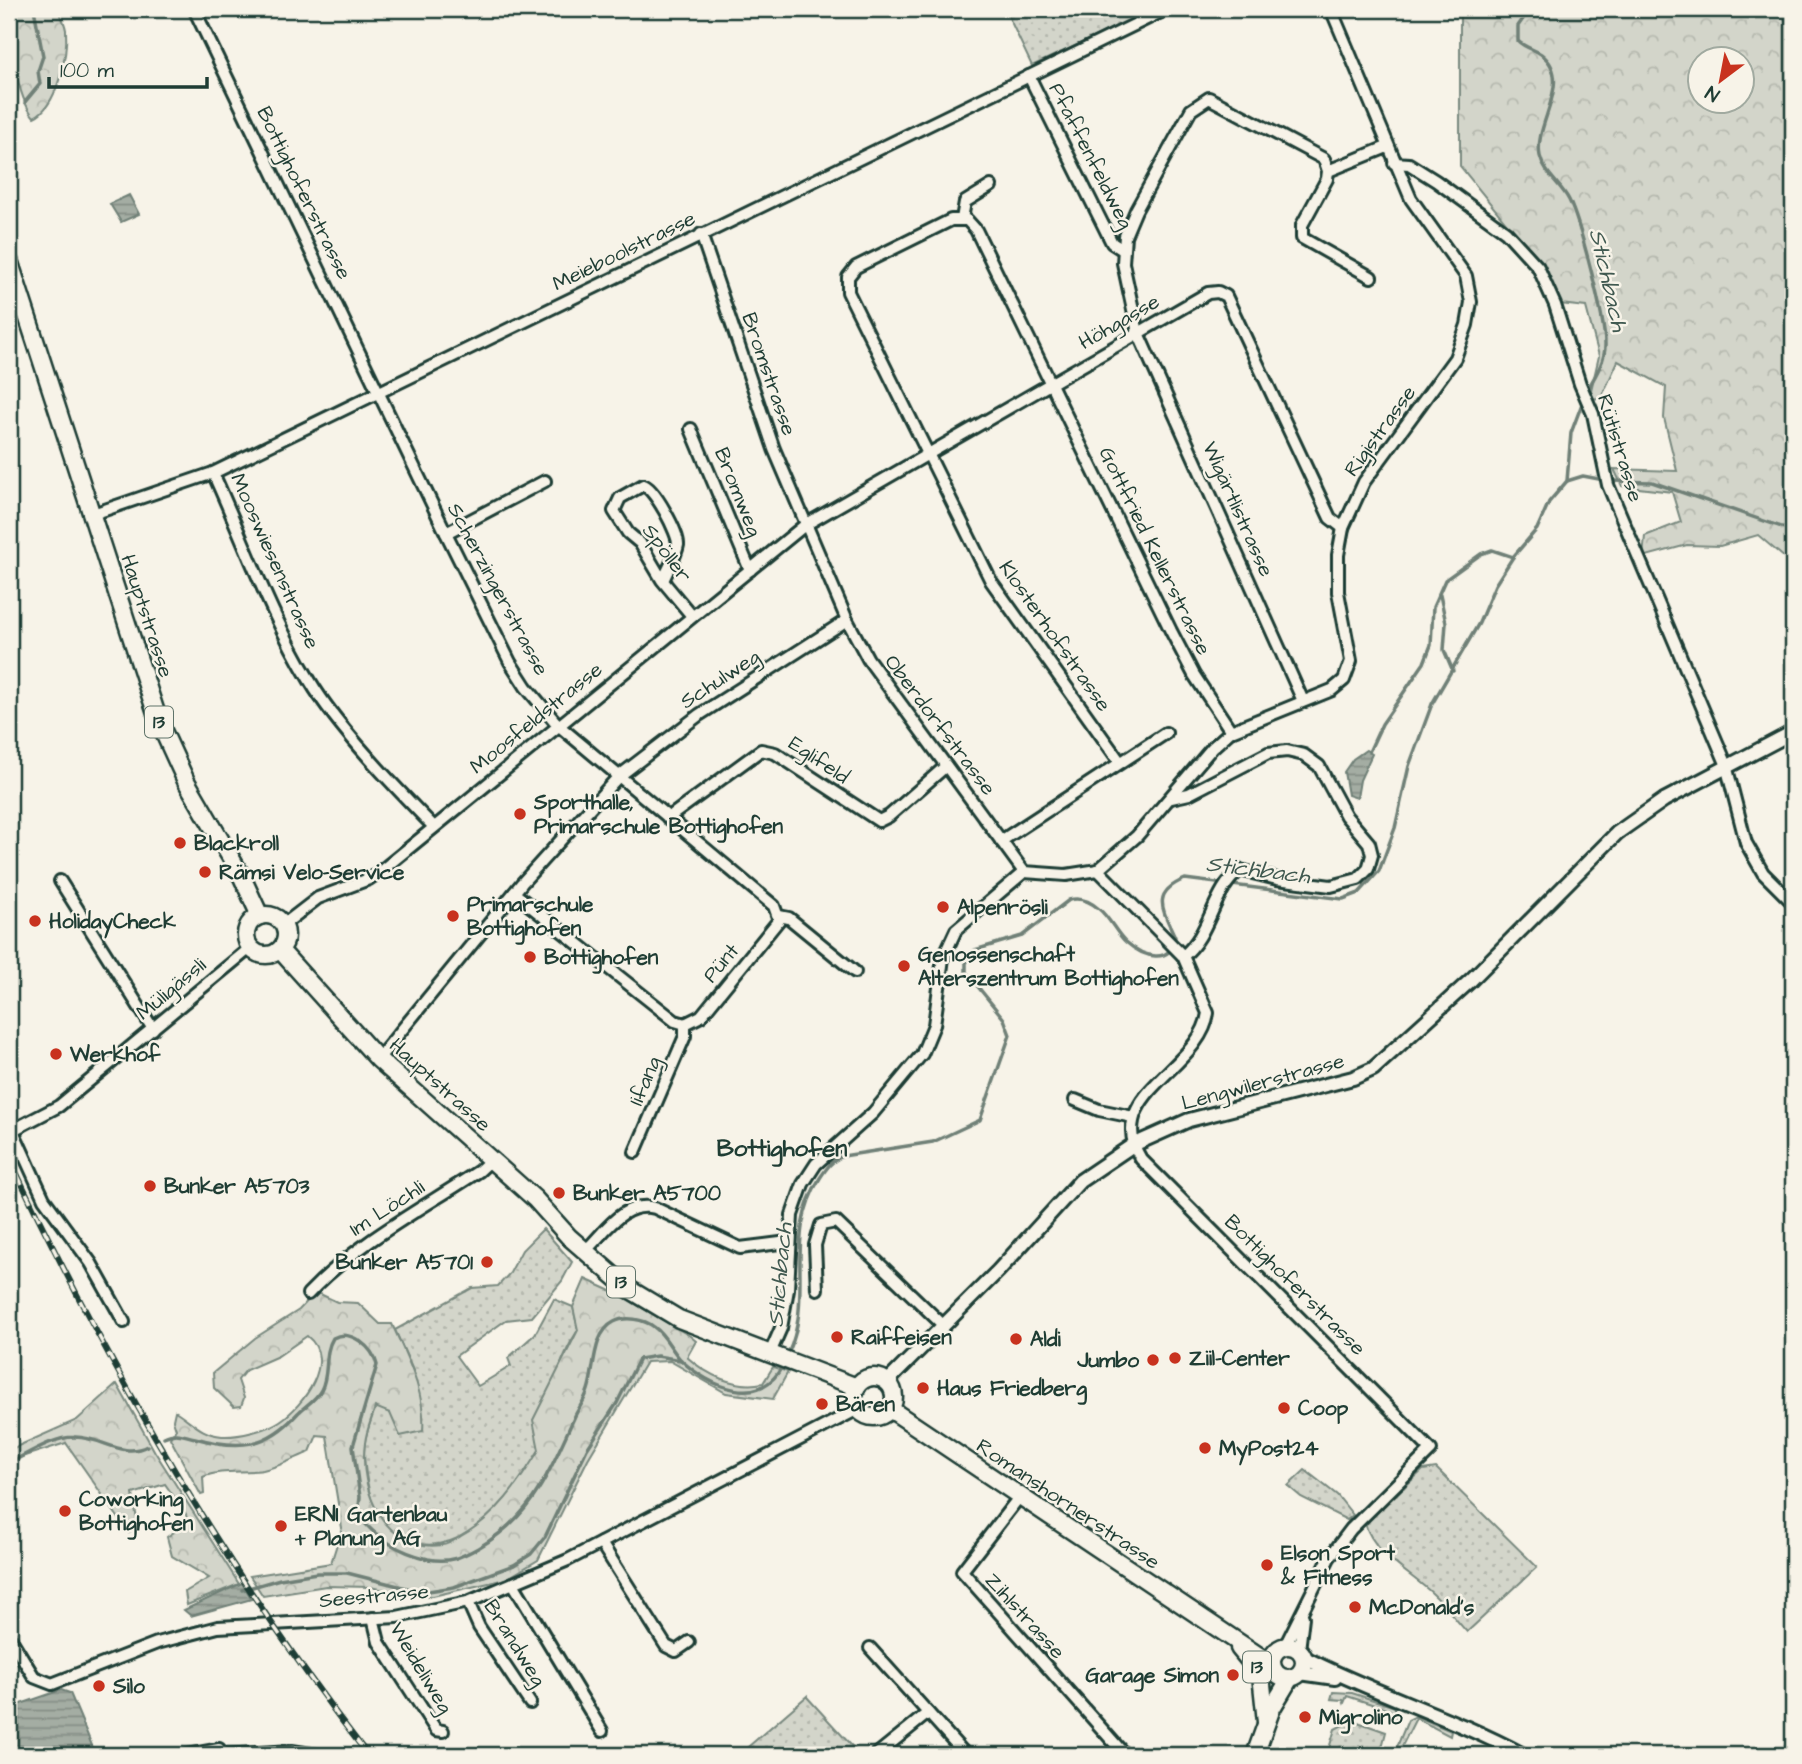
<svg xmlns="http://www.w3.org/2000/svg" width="1802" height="1764" viewBox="0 0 1802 1764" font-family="'Architects Daughter',sans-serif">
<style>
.grass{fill:url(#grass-dots);stroke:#79897f;stroke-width:2}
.forest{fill:url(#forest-crowns);stroke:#79897f;stroke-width:2;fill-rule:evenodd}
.water{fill:url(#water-rules);stroke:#6f8077;stroke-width:2}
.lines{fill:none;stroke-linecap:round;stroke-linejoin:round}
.stream{stroke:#6f8077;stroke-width:3.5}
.minor-casing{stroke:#1f3d34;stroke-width:16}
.tertiary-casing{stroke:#1f3d34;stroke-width:18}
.primary-casing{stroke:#1f3d34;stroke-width:21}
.minor{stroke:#f7f3e8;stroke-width:10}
.tertiary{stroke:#f7f3e8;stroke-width:12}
.primary{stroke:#f7f3e8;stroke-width:16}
.rail-casing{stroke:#1f3d34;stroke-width:6}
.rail{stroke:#f7f3e8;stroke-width:3.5;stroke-dasharray:10;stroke-linecap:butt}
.poi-dot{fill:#c8321e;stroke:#f7f3e8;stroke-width:2.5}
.labels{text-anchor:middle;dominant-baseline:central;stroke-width:5;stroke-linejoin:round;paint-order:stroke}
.shield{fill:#f7f3e8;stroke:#60746a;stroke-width:2}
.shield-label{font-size:19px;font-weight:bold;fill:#1f3d34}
.street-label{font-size:21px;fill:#1f3d34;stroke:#f7f3e8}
.poi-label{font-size:21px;font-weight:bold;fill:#1f3d34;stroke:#f7f3e8;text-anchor:start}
.water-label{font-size:23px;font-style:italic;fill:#405950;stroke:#f7f3e8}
.quarter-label{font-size:24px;font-weight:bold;fill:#1f3d34;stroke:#f7f3e8}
</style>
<defs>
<pattern id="grass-dots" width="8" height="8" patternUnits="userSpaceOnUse" patternTransform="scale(1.75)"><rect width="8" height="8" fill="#d3d5ca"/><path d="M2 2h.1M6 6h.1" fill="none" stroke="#b5b8ae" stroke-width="1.8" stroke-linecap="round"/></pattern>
<pattern id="forest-crowns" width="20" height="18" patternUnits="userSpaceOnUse" patternTransform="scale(1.75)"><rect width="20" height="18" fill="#d3d5ca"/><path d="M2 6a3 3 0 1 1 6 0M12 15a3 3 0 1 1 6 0" fill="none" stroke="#b5b8ae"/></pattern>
<pattern id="water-rules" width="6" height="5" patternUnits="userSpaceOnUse" patternTransform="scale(1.75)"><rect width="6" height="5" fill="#a4ada3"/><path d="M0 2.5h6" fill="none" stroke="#858e86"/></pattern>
</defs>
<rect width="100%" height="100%" fill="#f7f3e8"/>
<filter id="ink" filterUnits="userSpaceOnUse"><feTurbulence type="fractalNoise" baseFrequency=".0143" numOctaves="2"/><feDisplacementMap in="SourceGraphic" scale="14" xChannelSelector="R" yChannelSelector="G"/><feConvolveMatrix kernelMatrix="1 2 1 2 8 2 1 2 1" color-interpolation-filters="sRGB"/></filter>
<g filter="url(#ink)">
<g class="grass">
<polygon points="1005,9 1154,9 1032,66"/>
<path d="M543,1229L572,1262L562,1281L532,1317L506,1320L456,1356L478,1386L511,1366L508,1358L535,1334L554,1299L573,1307L578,1330C561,1356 554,1383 547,1414C545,1426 544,1440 539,1451C513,1507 437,1585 381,1520C369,1506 362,1460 365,1442C367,1430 372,1418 376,1406L390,1413L415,1375L395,1330L472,1288L498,1286L510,1273L522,1250Z"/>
<path d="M1436,1468L1537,1567L1467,1632C1456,1620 1446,1606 1434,1595C1412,1574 1373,1554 1365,1523L1423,1470Z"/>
<polygon points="1305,1470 1337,1495 1353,1515 1347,1520 1301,1497 1288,1486"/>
<polygon points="1333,1692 1352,1693 1395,1707 1395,1718 1388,1718 1390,1710 1347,1696 1344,1703 1343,1700 1331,1699"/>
<polygon points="807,1696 807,1697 860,1755 758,1755 749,1746"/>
<polygon points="1416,1716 1451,1731 1450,1736 1416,1718 1402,1746 1396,1749 1408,1720"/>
<polygon points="1352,1720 1386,1732 1380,1755 1327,1755 1335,1729"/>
</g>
<g class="forest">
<path d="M9,9H58C61,15 65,24 66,30C68,55 57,107 34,117C16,97 9,37 9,9Z"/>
<path d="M1460,9H1793V565L1758,535L1720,546L1687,545L1643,557L1645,536L1681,522L1672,492L1622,486L1614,469L1677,471L1664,418L1666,387L1618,361L1601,398L1589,399L1599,356L1586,307L1560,304L1533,256L1460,166ZM1700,60H1742V102H1700Z"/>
<path d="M585,1279L618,1294L690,1336L696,1341L687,1357C707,1375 735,1389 763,1383L773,1367L788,1372L773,1399L726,1393L670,1361L646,1362L588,1459L538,1560L506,1579L433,1596L410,1595L370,1587L326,1586L263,1596L250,1576L331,1563L342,1528L327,1436L317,1435L310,1452C295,1458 279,1467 263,1470C244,1473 220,1469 203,1477L204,1494L201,1495L170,1438L176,1429L173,1420L175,1411C192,1421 200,1434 222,1436C238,1437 267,1430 280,1421C304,1405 337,1360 307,1336L278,1356L246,1370L238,1380L244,1398L241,1406L234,1407L214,1388L213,1373L255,1338L299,1310L316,1292L337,1302L358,1303L380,1324H392C407,1358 426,1393 423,1431L400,1436L390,1413L375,1407C372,1418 366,1431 365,1443C358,1492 386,1553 442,1545C449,1545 456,1539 461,1536C497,1516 518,1484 539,1450L533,1420L578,1330L573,1307Z"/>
<polygon points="117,1384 155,1452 239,1584 187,1605 185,1592 209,1578 172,1556 167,1537 187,1523 186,1514 165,1484 133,1494 138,1527 129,1533 66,1443 9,1461 9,1450 77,1420"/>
</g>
<g class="water">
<polygon points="129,195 139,214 121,222 110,204"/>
<polygon points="1366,750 1372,754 1360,780 1357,798 1348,795 1344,772 1353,759"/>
<polygon points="242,1583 252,1599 191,1616 184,1610"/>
<polygon points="61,1690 70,1693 96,1755 9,1755 9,1708"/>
</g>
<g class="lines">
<g class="stream">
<path d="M1530,9L1518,26V41C1525,48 1534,49 1541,54C1575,80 1533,124 1540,156C1544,174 1561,184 1569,200C1580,222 1606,322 1605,346C1605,362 1594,377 1587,391"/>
<polyline points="25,102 40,84 38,71 43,56 34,9"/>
<polyline points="1567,481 1583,476 1604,480"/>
<polyline points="1611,481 1652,482 1793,531"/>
<polyline points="1440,595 1446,623 1444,650 1453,671"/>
<polyline points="1369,752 1382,724 1424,663 1431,645 1433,607 1445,580 1481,554 1492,550 1513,557"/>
<path d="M788,1354C815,1295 782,1237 820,1178C826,1169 832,1160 843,1156L933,1142L980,1120L1010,1035L1004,1019L966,972V963L975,950L1022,936L1069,900C1080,897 1090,901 1099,909C1110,918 1116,933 1126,942C1143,957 1171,966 1175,937C1163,910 1150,893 1185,879L1343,899L1359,893L1379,871L1395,828L1409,766L1432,704L1479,623L1495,585L1513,557L1537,529L1549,502L1567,481L1571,433L1583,401"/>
<path d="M164,1437C177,1431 181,1435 195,1438C239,1450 267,1448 298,1413C305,1406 317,1399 321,1390C330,1374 323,1354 333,1338C351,1328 373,1348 377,1365L353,1446L360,1497L358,1515C376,1539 399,1552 428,1559C448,1563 460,1558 478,1548C533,1516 548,1474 574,1418C578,1409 585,1400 588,1390C595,1370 592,1333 614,1322C625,1316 644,1319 654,1327C666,1335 671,1350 681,1360C709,1387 762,1410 783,1364"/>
<path d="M9,1463C28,1454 53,1437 74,1437C101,1436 122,1459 147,1446"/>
<polyline points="242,1590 280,1579 317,1573 347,1573 422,1592 454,1587 514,1565 531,1554 545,1537 587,1449 617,1403 639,1359 657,1356 681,1360"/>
</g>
<defs>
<g id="minor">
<polyline points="194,9 446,533 510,662 526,687 558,725 774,906 779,920 701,1016 685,1024 675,1021 514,893"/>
<polyline points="1029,76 1112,243 1123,250"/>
<polyline points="1394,163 1409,164 1436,181 1506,232 1538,267 1555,305 1580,384 1593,414 1608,485 1725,761 1746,843 1763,873 1793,903"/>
<polyline points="1328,171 1387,147"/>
<polyline points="962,219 965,202 991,186"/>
<polyline points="701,234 774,449 847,620 868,659 1024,872 1066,875 1098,870 1137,836 1212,748 1231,731 1332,690 1344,680 1351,661 1338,592 1338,555 1343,528 1364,482 1455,358 1467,325 1471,302 1466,276 1411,199 1331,9"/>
<polyline points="691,429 750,570"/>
<path d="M213,473C245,543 270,615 310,681C338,728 395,787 434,827"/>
<polyline points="93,514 213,473 1167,9"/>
<polyline points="446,533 545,481"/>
<path d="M663,581C667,570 676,557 678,545C679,534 654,487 643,485L620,498L614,511L628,533L640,543L662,580L692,616"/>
<polyline points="1303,701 1138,333 1123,263 1125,236 1136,210 1191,110 1209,98 1324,159 1328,171 1327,179 1302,225 1302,238 1371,277"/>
<polyline points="1120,762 991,581 848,292 848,277 856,267 951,220 967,220 976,230 1171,631 1194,675 1231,731"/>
<path d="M1171,798L1189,794L1268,753L1287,751L1304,755L1319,766L1346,816L1369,843L1372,855L1368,869L1358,879L1331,886L1277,879L1240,870C1212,891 1211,934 1183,956"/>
<polyline points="668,818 761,750 775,753 879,821 889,816 946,766"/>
<polyline points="1001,841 1166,733"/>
<path d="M1098,870L1183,956L1208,1013C1201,1068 1102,1095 1141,1159L1431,1450L1351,1529L1329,1558L1285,1646"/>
<polyline points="60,881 153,1029"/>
<polyline points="779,916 789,918 855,972"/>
<polyline points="283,925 318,898 369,879 382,870 805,525 1208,293 1218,292 1226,296 1330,518 1343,528"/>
<polyline points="378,1059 522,883 618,777 699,715 847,620"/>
<polyline points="1075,1100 1099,1110 1133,1117"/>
<polyline points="9,1122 44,1199 91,1263 124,1322"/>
<polyline points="9,1132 59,1106 250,948"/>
<polyline points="635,1152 685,1036 685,1024"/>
<path d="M591,1245C609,1226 626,1201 655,1208L740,1248L788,1242"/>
<polyline points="817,1289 815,1245 821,1225 836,1222 944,1326"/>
<path d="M308,1294C356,1243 420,1210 479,1171L492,1159"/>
<polyline points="770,1353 781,1328 788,1289 792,1215 803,1184 816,1164 873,1113 922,1054 934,1025 943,958 956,930 1024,872"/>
<polyline points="1020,1496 962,1571 1125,1755"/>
<polyline points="601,1543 666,1646 676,1651 689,1642"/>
<polyline points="514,1585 602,1731"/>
<polyline points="468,1602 479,1627 530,1703"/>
<polyline points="373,1618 379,1642 436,1730 443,1731"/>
<polyline points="9,1636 34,1677 52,1684 157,1643 218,1627 397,1617 468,1602 568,1560 858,1409"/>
<polyline points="870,1648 966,1755"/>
<polyline points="1299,1650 1303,1617"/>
<polyline points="187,1755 219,1749 223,1755 292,1751 318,1755"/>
<polyline points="876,1755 928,1713"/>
</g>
<g id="tertiary">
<polyline points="887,1382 998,1271 1080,1181 1133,1145 1189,1120 1353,1078 1373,1069 1471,980 1617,833 1664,800 1793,732"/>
<path d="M1303,1657C1375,1694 1452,1717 1523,1755"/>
<polyline points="1300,1673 1335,1678"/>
</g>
<g id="primary">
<polyline points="9,260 159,722 186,781 242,877 260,916"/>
<circle cx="266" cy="935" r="20"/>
<polyline points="280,950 378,1059 535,1199 569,1237 629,1289 679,1319 857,1387"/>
<circle cx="874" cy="1397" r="20"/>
<polyline points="890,1409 1271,1664"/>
<circle cx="1288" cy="1662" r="16"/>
<polyline points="1239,1648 1261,1675 1266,1722"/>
<polyline points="1255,1755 1272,1708 1290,1678"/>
</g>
</defs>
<use href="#minor" class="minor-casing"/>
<use href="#tertiary" class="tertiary-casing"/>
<use href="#primary" class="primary-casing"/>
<use href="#minor" class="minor"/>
<use href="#tertiary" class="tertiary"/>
<use href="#primary" class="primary"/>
<defs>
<path id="rail" d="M9,1157C108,1367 225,1572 368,1755"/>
</defs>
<use href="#rail" class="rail-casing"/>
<use href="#rail" class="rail"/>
</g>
</g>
<g class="poi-dot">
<circle cx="520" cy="814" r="7"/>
<circle cx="180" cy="843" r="7"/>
<circle cx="205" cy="872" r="7"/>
<circle cx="943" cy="907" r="7"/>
<circle cx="453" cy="916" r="7"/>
<circle cx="35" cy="921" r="7"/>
<circle cx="530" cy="957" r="7"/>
<circle cx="904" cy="966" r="7"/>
<circle cx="56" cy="1054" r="7"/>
<circle cx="150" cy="1186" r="7"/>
<circle cx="559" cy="1193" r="7"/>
<circle cx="487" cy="1262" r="7"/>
<circle cx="837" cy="1337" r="7"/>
<circle cx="1016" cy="1339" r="7"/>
<circle cx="1175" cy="1358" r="7"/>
<circle cx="1153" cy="1360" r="7"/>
<circle cx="923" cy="1388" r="7"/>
<circle cx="822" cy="1404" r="7"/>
<circle cx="1284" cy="1408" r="7"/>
<circle cx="1205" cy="1448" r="7"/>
<circle cx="65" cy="1511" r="7"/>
<circle cx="281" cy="1526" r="7"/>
<circle cx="1267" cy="1565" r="7"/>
<circle cx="1355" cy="1607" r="7"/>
<circle cx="1233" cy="1675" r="7"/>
<circle cx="99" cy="1686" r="7"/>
<circle cx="1305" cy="1717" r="7"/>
</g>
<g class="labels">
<g class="shield">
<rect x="145" y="706.5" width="28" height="31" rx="5"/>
<rect x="607" y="1266.5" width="28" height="31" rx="5"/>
<rect x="1243" y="1651.5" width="28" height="31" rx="5"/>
</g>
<g class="shield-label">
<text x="159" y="722">13</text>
<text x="621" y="1282">13</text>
<text x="1257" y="1667">13</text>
</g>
<g class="street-label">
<text transform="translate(1091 156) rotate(63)">Pfaffenfeldweg</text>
<text transform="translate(304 193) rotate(64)">Bottighoferstrasse</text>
<text transform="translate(624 251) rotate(-26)">Meieboolstrasse</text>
<text transform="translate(1119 322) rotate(-30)">Höhgasse</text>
<text transform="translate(769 374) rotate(71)">Bromstrasse</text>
<text transform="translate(1380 431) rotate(-54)">Rigistrasse</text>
<text transform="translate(1620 448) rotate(73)">Rütistrasse</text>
<text transform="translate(738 492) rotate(68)">Bromweg</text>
<text transform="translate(1238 509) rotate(66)">Wigärtlistrasse</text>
<text transform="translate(1155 551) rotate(64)">Gottfried Kellerstrasse</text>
<text transform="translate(667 553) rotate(53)">Spöller</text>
<text transform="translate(275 561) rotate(66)">Mooswiesenstrasse</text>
<text transform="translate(498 589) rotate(62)">Scherzingerstrasse</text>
<text transform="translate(147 616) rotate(72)">Hauptstrasse</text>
<text transform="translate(1055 636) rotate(55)">Klosterhofstrasse</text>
<text transform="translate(720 679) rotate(-33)">Schulweg</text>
<text transform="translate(536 718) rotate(-39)">Moosfeldstrasse</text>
<text transform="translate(940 725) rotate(53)">Oberdorfstrasse</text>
<text transform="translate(819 760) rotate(34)">Eglifeld</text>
<text transform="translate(721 963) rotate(-50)">Pünt</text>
<text transform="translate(171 989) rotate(-40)">Müligässli</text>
<text transform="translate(645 1081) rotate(-67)">Iifang</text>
<text transform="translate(1263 1082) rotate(-15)">Lengwilerstrasse</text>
<text transform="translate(440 1085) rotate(42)">Hauptstrasse</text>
<text transform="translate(387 1208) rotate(-33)">Im Löchli</text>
<text transform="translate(1295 1285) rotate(45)">Bottighoferstrasse</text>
<text transform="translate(1068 1504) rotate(34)">Romanshornerstrasse</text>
<text transform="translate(374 1596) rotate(-5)">Seestrasse</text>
<text transform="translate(1025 1616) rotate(48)">Zihlstrasse</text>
<text transform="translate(515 1643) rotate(58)">Brandweg</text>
<text transform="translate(421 1668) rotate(59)">Weideliweg</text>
</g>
<g class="poi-label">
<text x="534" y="802">Sporthalle,<tspan x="534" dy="24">Primarschule Bottighofen</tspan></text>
<text x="194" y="843">Blackroll</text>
<text x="219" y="872">Rämsi Velo-Service</text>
<text x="467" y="904">Primarschule<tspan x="467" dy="24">Bottighofen</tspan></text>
<text x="957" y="907">Alpenrösli</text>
<text x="49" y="921">HolidayCheck</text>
<text x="918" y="954">Genossenschaft<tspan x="918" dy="24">Alterszentrum Bottighofen</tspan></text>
<text x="544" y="957">Bottighofen</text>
<text x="70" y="1054">Werkhof</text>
<text x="164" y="1186">Bunker A5703</text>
<text x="573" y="1193">Bunker A5700</text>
<text x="473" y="1262" text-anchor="end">Bunker A5701</text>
<text x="851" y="1337">Raiffeisen</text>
<text x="1030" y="1339">Aldi</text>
<text x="1189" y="1358">Ziil-Center</text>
<text x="1139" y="1360" text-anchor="end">Jumbo</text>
<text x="937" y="1388">Haus Friedberg</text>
<text x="836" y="1404">Bären</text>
<text x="1298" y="1408">Coop</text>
<text x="1219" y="1448">MyPost24</text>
<text x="79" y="1499">Coworking<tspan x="79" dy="24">Bottighofen</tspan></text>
<text x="295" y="1514">ERNI Gartenbau<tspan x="295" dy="24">+ Planung AG</tspan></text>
<text x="1281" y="1553">Elson Sport<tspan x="1281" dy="24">&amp; Fitness</tspan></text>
<text x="1369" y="1607">McDonald's</text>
<text x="1219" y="1675" text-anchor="end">Garage Simon</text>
<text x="113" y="1686">Silo</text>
<text x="1319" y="1717">Migrolino</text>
</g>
<g class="water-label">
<text transform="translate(1608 280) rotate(77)">Stichbach</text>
<text transform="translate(1258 870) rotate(7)">Stichbach</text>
<text transform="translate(780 1275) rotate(-85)">Stichbach</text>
</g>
<g class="quarter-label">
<text x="782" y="1149">Bottighofen</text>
</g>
</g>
<rect width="1802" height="1764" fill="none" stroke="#f7f3e8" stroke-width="35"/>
<rect x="18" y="18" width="1767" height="1729" fill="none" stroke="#1f3d34" stroke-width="2.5" filter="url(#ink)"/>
<g transform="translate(1721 80) rotate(212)"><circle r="33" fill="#f7f3e8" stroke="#a1aaa0" stroke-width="2"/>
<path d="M0-5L12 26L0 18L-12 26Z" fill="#c8321e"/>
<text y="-10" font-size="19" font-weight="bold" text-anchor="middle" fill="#1f3d34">N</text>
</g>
<path d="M49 77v10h158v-10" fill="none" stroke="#1f3d34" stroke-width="3.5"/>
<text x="60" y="77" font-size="21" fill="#1f3d34" stroke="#f7f3e8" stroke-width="5" paint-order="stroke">100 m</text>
</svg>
